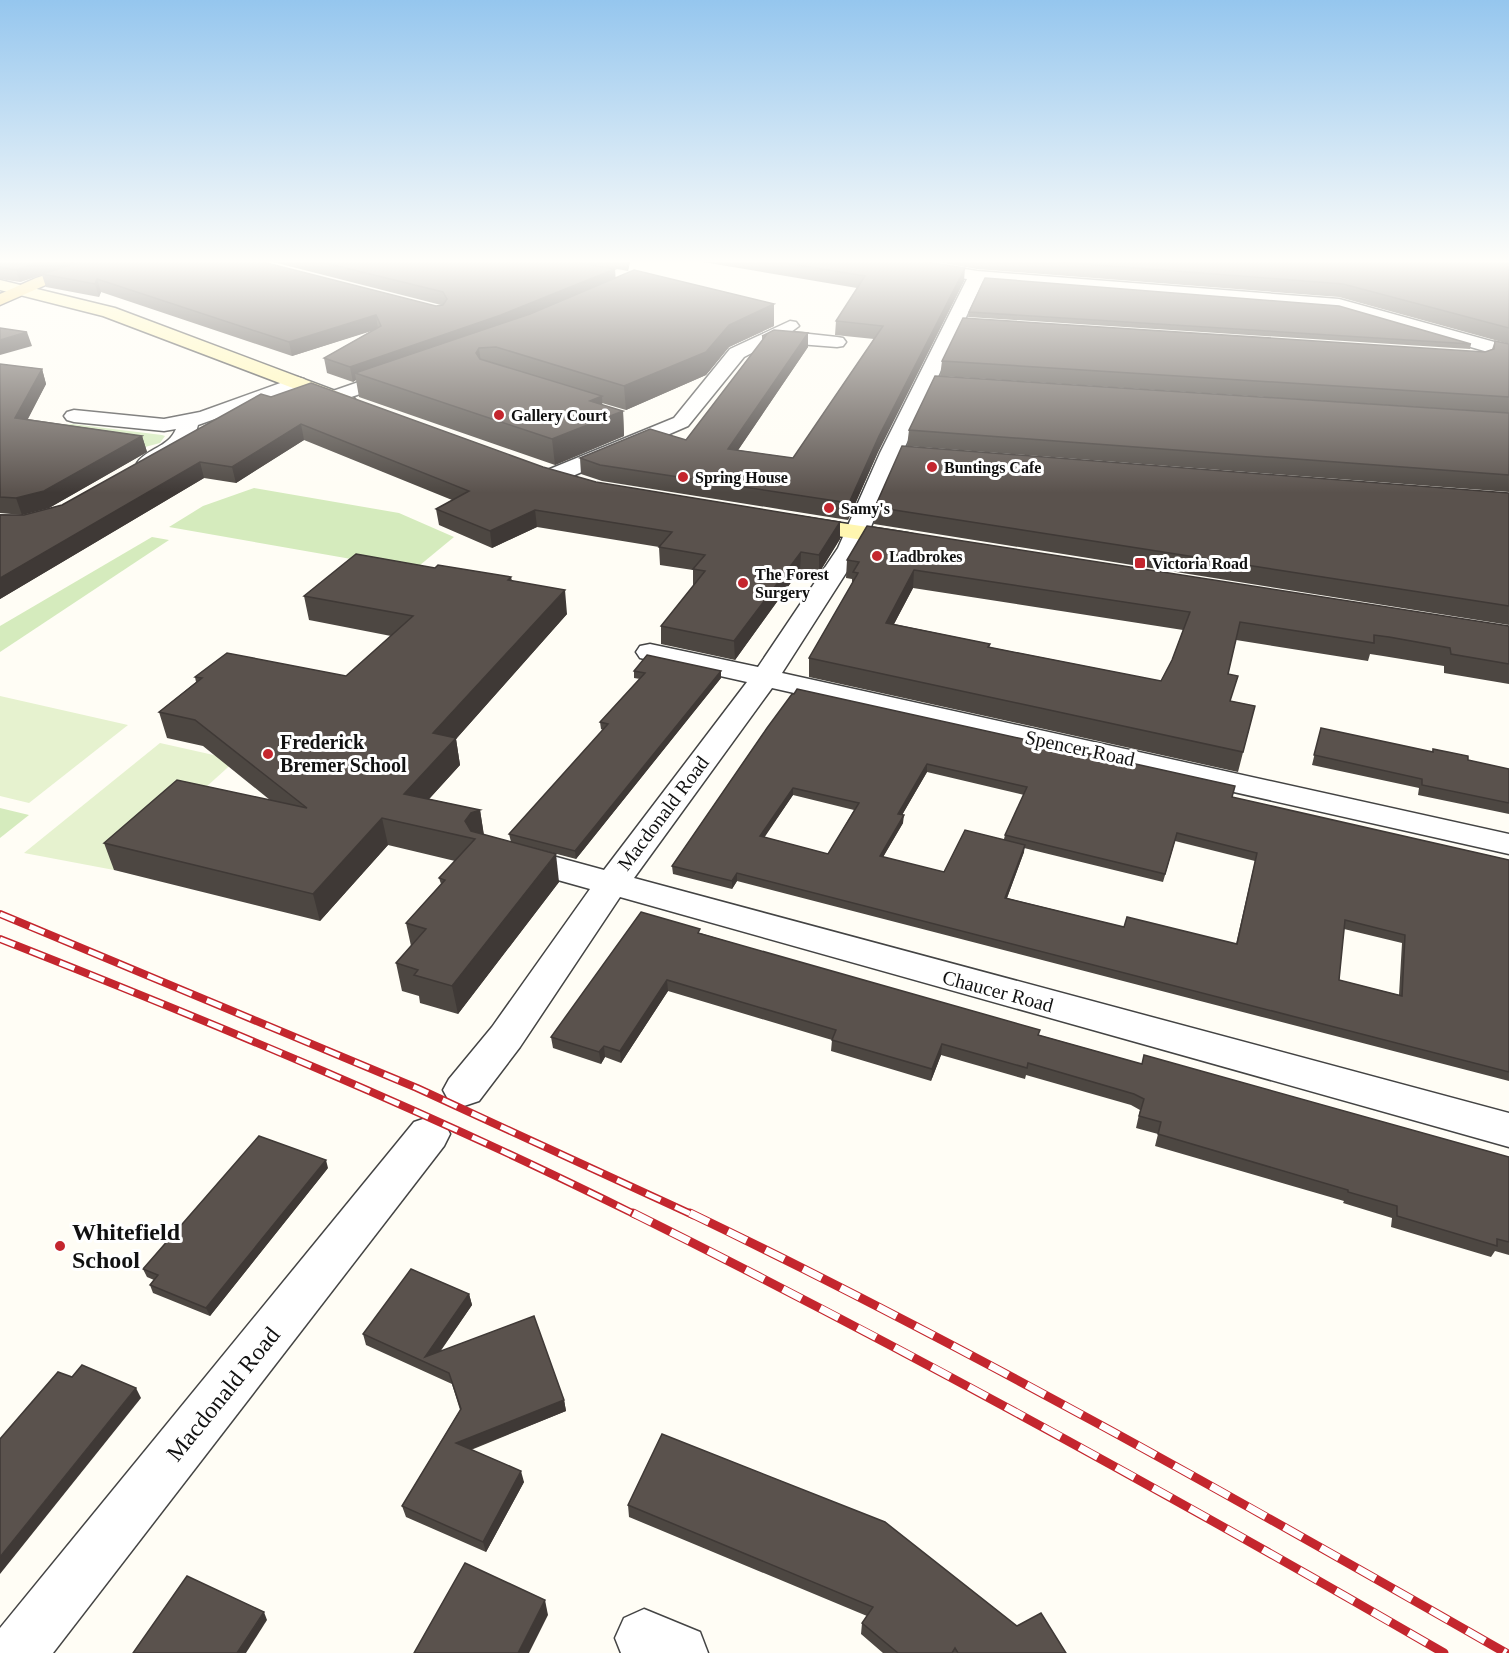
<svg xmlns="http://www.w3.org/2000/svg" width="1509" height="1653" viewBox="0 0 1509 1653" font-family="'Times New Roman',serif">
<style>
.green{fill:#d5ebbd}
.pitch{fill:#e6f2cf}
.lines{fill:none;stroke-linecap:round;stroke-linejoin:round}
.minor-casing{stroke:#444;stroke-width:3}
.secondary-casing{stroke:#333;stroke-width:3}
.primary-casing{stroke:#222;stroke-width:3}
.minor{fill:#fff;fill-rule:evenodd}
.secondary{fill:#fff6b0;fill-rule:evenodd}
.primary{fill:#f9d66b;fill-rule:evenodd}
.rail-far1-casing{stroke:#c4262e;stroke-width:8}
.rail-casing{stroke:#c4262e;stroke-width:9}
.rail-far1{stroke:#fff;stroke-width:5;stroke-dasharray:16;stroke-linecap:butt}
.rail{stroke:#fff;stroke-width:7;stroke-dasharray:21;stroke-linecap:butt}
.wall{fill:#4d4742;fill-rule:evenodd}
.shaded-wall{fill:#3f3936}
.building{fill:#5a524d;stroke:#3f3936;stroke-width:1.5;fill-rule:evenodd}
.poi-dot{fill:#c4262e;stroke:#fff;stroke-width:2}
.labels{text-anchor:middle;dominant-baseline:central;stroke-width:6;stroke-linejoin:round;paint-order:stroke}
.far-poi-label{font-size:16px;font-weight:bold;fill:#111;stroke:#fff;text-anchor:start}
.poi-label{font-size:20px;font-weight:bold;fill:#111;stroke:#fff;text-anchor:start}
.street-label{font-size:20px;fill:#111;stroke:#fff}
.near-poi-label{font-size:24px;font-weight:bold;fill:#111;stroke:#fff;text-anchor:start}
.near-street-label{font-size:24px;fill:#111;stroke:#fff}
</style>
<rect width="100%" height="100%" fill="#fffdf5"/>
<g class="green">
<polygon points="72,424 162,435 165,436 160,443 145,447 54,426"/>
<polygon points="254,488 399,513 454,537 414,570 169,527 203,506"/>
<polygon points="152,537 169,540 0,652 0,626"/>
<polygon points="0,808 29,815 0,838"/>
</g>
<g class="pitch">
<polygon points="0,696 128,725 29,803 0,796"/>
<polygon points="160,743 236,760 114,870 24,853"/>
</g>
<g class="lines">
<defs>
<g id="minor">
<polygon points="876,261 915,261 977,271 1339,299 1509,346 1509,358 1338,309 983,281 902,453 862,548 782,673 1509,834 1509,854 772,688 634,878 1509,1113 1509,1147 620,897 520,1047 479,1101 464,1106 449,1101 443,1090 449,1079 492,1027 590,889 504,865 499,857 504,849 516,846 604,870 747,682 640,658 636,652 640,646 650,644 758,667 838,548 880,453 967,279 884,266"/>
<polygon points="790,321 796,322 799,326 791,332 837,337 843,338 846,342 843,346 837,347 773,342 744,357 688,426 561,481 553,483 545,481 542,476 545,471 674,418 730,349"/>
<polygon points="399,368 406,370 409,374 406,378 334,403 327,401 324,397 327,393"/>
<path d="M297,377L304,379L307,383L304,387L198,425C193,447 164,473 140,468L137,463C147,448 168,448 176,429L164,431L74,422L67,420L64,416L67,412L74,410L164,419L200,412Z"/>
<polygon points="429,1117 444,1122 450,1134 444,1146 53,1653 0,1653 0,1628 414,1122"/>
<polygon points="644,1609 700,1632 708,1653 621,1653 615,1638 624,1618"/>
</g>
<g id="secondary">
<polygon points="0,280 115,308 354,398 357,402 354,406 340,406 103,316 0,290"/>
<polygon points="795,516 907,533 916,535 919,540 916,545 907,547 787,528 783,523 787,518"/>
</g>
<polygon id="primary" points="87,261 111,261 109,264 48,284 0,305 0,294 36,278"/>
</defs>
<use href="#minor" class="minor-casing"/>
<use href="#secondary" class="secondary-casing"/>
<use href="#primary" class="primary-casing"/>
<use href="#minor" class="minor"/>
<use href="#secondary" class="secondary"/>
<use href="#primary" class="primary"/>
<defs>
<g id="rail-far1">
<polyline points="0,914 417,1088 693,1215"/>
<path d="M0,939C216,1024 429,1112 636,1215"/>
</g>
<g id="rail">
<path d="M633,1213C909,1350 1178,1499 1444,1653"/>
<path d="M690,1213C969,1347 1238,1500 1506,1653"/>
</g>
</defs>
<use href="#rail-far1" class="rail-far1-casing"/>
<use href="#rail" class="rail-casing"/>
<use href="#rail-far1" class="rail-far1"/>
<use href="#rail" class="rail"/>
</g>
<g class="wall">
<polygon points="0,261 80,261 55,270 436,306 441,305 269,261 570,261 616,278 774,304 774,326 729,347 706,375 626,410 602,403 602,405 623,411 624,436 555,465 359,397 356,380 353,382 327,373 324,358 373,330 292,356 101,292 99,297 46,287 42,275 20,282 0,279"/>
<polygon points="573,261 630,261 628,271"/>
<polygon points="697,261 921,261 964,281 878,452 848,520 602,481 581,474 580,458 686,440 762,341 762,336 808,333 808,347 738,450 793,458 874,339 835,335 836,321 857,288"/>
<polygon points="930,261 1509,261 1509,344 1339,297 977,269"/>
<polygon points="969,312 1471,344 1470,349 968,317"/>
<polygon points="1495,341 1509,344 1509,413 940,376 942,361 1485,352 1492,349"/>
<polygon points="0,364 42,369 46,384 28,419 142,436 147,452 49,508 22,515 0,513"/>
<polygon points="271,397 543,467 596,482 840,522 840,539 819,573 800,570 735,660 661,644 661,626 693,586 693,570 660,565 659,547 537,527 492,548 439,525 436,509 452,500 304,440 236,483 204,478 0,599 0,514 24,515 62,505"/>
<polygon points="1509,413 1509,492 907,446 909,430"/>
<polygon points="1509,493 1509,625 874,524 875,507"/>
<path d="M847,560L1509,626V684L1444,673V666L1383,656L1370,654L1368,661L1236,640L1228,674L1231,701L1255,706L1238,772L809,677V658L852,584V579L846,578ZM913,588L1183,630L1172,660L1161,681L989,647L990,644L894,624Z"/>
<polygon points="435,568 511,577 512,581 567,614 456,739 460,765 429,799 480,810 484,835 559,882 458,1014 420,1003 419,996 402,991 396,963 411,946 406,923 441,884 439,878 455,861 388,845 320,921 114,870 104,843 270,800 203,746 167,738 159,712 196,682 195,677 346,676 391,636 309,620 304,596"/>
<polygon points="634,671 721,671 721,678 576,859 511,842 509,834 603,730 601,729 600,722 640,679 634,678"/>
<path d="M767,728L1232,797L1509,860V1081L737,881L732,889L673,874L672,866ZM927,772L1024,795L1005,835L1004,839L944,872L883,857L903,823L902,815ZM793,795L854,810L828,854L764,837ZM1175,841L1255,861L1236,944L1124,927L1007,898L1024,852V848L1163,882ZM1344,929L1402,943L1399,995L1339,980Z"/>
<polygon points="1321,728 1432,752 1433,749 1468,760 1509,769 1509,814 1418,795 1419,788 1312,765"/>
<polygon points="700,933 1039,1035 1142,1064 1509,1157 1509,1255 1495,1251 1491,1257 1391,1227 1392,1218 1343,1203 1344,1201 1155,1146 1158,1134 1136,1128 1140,1110 1131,1105 1026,1075 1025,1079 941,1055 931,1081 831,1051 832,1040 668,991 621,1063 605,1057 601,1064 553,1048 551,1037"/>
<polygon points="328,1168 210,1316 153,1293 150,1285 154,1280 147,1277 143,1269"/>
<polygon points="469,1294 472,1305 440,1352 564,1400 566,1411 471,1450 524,1482 486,1552 406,1517 402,1506 460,1410 452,1384 366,1345 363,1334"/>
<polygon points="628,1505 1017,1626 1066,1653 883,1653 861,1634 862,1623 867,1616 629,1517"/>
</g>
<g class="shaded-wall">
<polygon points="40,261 80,261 20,282 16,270"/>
<polygon points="627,261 630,261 628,271"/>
<polygon points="965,268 964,281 878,452 848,520 849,503 879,436"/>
<polygon points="615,269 616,282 502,329 355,373 356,380 353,382 350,367"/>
<polygon points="97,279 101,292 99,297 95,284"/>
<polygon points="774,304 774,326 729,347 706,375 626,410 624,386 729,325"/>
<polygon points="376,315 378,329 292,356 289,342"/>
<polygon points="27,332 32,346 0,355 0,340"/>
<polygon points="808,333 808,347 728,465 728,449"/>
<polygon points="479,348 482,371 476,353"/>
<polygon points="42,369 46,384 20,433 15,418"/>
<polygon points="602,396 603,419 623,411 624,436 555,465 552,439 590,401"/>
<polygon points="301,424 304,440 236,483 232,467"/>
<polygon points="142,436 147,452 49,508 22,515 16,498"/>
<polygon points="200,462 204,478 0,599 0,578"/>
<polygon points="535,510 537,527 492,548 490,531"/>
<polygon points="840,522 840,539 819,573 819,555"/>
<polygon points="801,552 800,570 735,660 734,641"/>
<polygon points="914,570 913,588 885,641 886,623"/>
<polygon points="565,590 567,614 456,739 460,765 410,820 404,794 433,733"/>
<polygon points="721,671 721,678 576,859 575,851"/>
<polygon points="927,764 927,772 898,822 898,814"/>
<polygon points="793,788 793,795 760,844 760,836"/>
<polygon points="480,810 484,837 475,840 465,821 471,813"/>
<polygon points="904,815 903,823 879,864 880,856"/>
<polygon points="382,818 388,845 320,921 313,894"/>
<polygon points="1025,845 1024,852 1004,906 1005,898"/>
<polygon points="556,854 559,882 458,1014 452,986"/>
<polygon points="737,873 737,881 732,889 732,881"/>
<polygon points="667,980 668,991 621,1063 620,1051"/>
<polygon points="942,1044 941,1055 931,1081 932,1069"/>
<polygon points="604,1046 605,1057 601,1064 599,1052"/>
<polygon points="326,1160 328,1168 210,1316 206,1308"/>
<polygon points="469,1294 472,1305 431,1364 425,1357"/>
<polygon points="136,1388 141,1398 0,1574 0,1557"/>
<polygon points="564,1400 566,1411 459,1454 456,1443"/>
<polygon points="521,1471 524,1482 486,1552 483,1542"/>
<polygon points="545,1600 548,1615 529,1653 518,1653"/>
<polygon points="264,1612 267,1620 246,1653 237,1653"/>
</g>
<g class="building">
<polygon points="0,261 40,261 16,270 0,267"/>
<polygon points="83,261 259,261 436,306 443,305 447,299 443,292 317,261 570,261 615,269 501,315 350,367 324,358 381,326 376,315 289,342 97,279 95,284 42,274"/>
<polygon points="774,261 921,261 965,268 879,436 849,503 600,465 580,458 650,429 686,440 767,334 762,336 774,330 808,333 728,449 793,458 883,326 836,321 865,276"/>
<polygon points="1046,261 1509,261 1509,328 1343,284"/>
<polygon points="634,270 774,304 729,325 706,352 624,386 496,347 479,348 476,353 480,359 602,396 590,401 623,411 552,439 355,373 530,314"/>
<polygon points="985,278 1339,306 1471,344 969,312"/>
<polygon points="963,318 1485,352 1494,349 1495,341 1509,344 1509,397 942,361"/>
<polygon points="0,328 27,332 0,340"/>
<polygon points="0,364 42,369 15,418 142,436 44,491 16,498 0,497"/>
<polygon points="935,376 1509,413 1509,475 909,430"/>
<polygon points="311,383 543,467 596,482 840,522 819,555 801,552 734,641 661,626 705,571 693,569 705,555 659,547 672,532 535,510 490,531 436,509 469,491 301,424 232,467 200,462 0,578 0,515 24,515 62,505 261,394 271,397"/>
<polygon points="902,446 1509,493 1509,606 875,507"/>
<path d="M867,526L1509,626V664L1451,654L1450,648L1389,637L1374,635V643L1240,622L1228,674L1238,676L1230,701L1255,706L1243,752L809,658L858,573L853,572L859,562L847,560ZM914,570L1190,612L1172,660L1161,681L988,647L990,644L886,623Z"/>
<polygon points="356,554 435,568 438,565 511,577 508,580 565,590 433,733 456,738 404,794 480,810 471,813 465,821 471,831 556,854 452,986 414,975 418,970 396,963 426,929 406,923 445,880 439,878 475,839 382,818 313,894 104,843 177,780 307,808 195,720 159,712 202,678 195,677 227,653 346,676 413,616 304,596"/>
<polygon points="647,655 721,671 575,851 509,834 608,724 600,722 645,673 634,671"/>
<path d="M797,689L1235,786L1232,797L1509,860V1072L737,873L732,881L672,866L767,728L792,694H794ZM927,764L1027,787L1005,835L1165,874L1177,833L1257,853L1237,944L1127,917L1124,927L1005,898L1025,845L965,830L944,872L880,856L904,815L898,814ZM793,788L859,803L828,854L760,836ZM1345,920L1405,935L1402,996L1339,980Z"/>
<polygon points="1321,728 1433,752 1433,749 1468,756 1468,760 1509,769 1509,803 1422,785 1422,779 1314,755"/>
<polygon points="641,912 700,929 698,933 1040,1030 1038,1035 1142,1064 1144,1055 1509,1157 1509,1242 1497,1239 1497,1246 1397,1216 1397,1206 1348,1192 1348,1190 1158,1134 1161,1122 1139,1116 1144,1099 1134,1094 1028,1063 1027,1068 942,1044 932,1069 832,1040 836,1030 667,980 620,1051 604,1046 599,1052 551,1037"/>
<polygon points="259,1136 326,1160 206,1308 150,1285 158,1275 143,1269"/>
<polygon points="411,1269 469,1294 425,1357 534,1316 564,1400 456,1443 521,1471 483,1542 402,1506 461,1409 449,1373 363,1334"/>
<polygon points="82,1365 136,1388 0,1557 0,1439 58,1372 72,1377"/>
<polygon points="662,1434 885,1522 1017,1626 1041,1613 1066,1653 958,1653 955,1648 952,1653 898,1653 862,1623 873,1607 628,1505"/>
<polygon points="465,1563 545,1600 518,1653 414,1653"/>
<polygon points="187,1576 264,1612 237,1653 133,1653"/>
</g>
<linearGradient id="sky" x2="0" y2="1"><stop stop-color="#95c6ee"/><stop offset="0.53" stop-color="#fffefa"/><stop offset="1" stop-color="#fffefa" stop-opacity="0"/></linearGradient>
<rect width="1509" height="493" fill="url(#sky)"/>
<g class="poi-dot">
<circle cx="499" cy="415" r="6"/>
<circle cx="932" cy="467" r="6"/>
<circle cx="683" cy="477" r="6"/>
<circle cx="829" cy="508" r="6"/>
<circle cx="877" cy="556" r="6"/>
<rect x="1134" y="557" width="12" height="12" rx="3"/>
<circle cx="743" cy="583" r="6"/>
<circle cx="268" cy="754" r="6"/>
<circle cx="60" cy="1246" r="6"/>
</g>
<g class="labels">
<g class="far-poi-label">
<text x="511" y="415">Gallery Court</text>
<text x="944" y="467">Buntings Cafe</text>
<text x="695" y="477">Spring House</text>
<text x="841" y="508">Samy's</text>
<text x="889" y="556">Ladbrokes</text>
<text x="1152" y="563">Victoria Road</text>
<text x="755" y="574">The Forest<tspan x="755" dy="18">Surgery</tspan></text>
</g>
<g class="poi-label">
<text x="280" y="742">Frederick<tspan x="280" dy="23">Bremer School</tspan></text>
</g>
<g class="street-label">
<text transform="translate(1080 748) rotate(12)">Spencer Road</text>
<text transform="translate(663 813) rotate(-53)">Macdonald Road</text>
<text transform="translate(998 991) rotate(15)">Chaucer Road</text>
</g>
<g class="near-poi-label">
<text x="72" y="1232">Whitefield<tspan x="72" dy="28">School</tspan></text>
</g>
<g class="near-street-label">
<text transform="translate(223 1394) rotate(-51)">Macdonald Road</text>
</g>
</g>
</svg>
